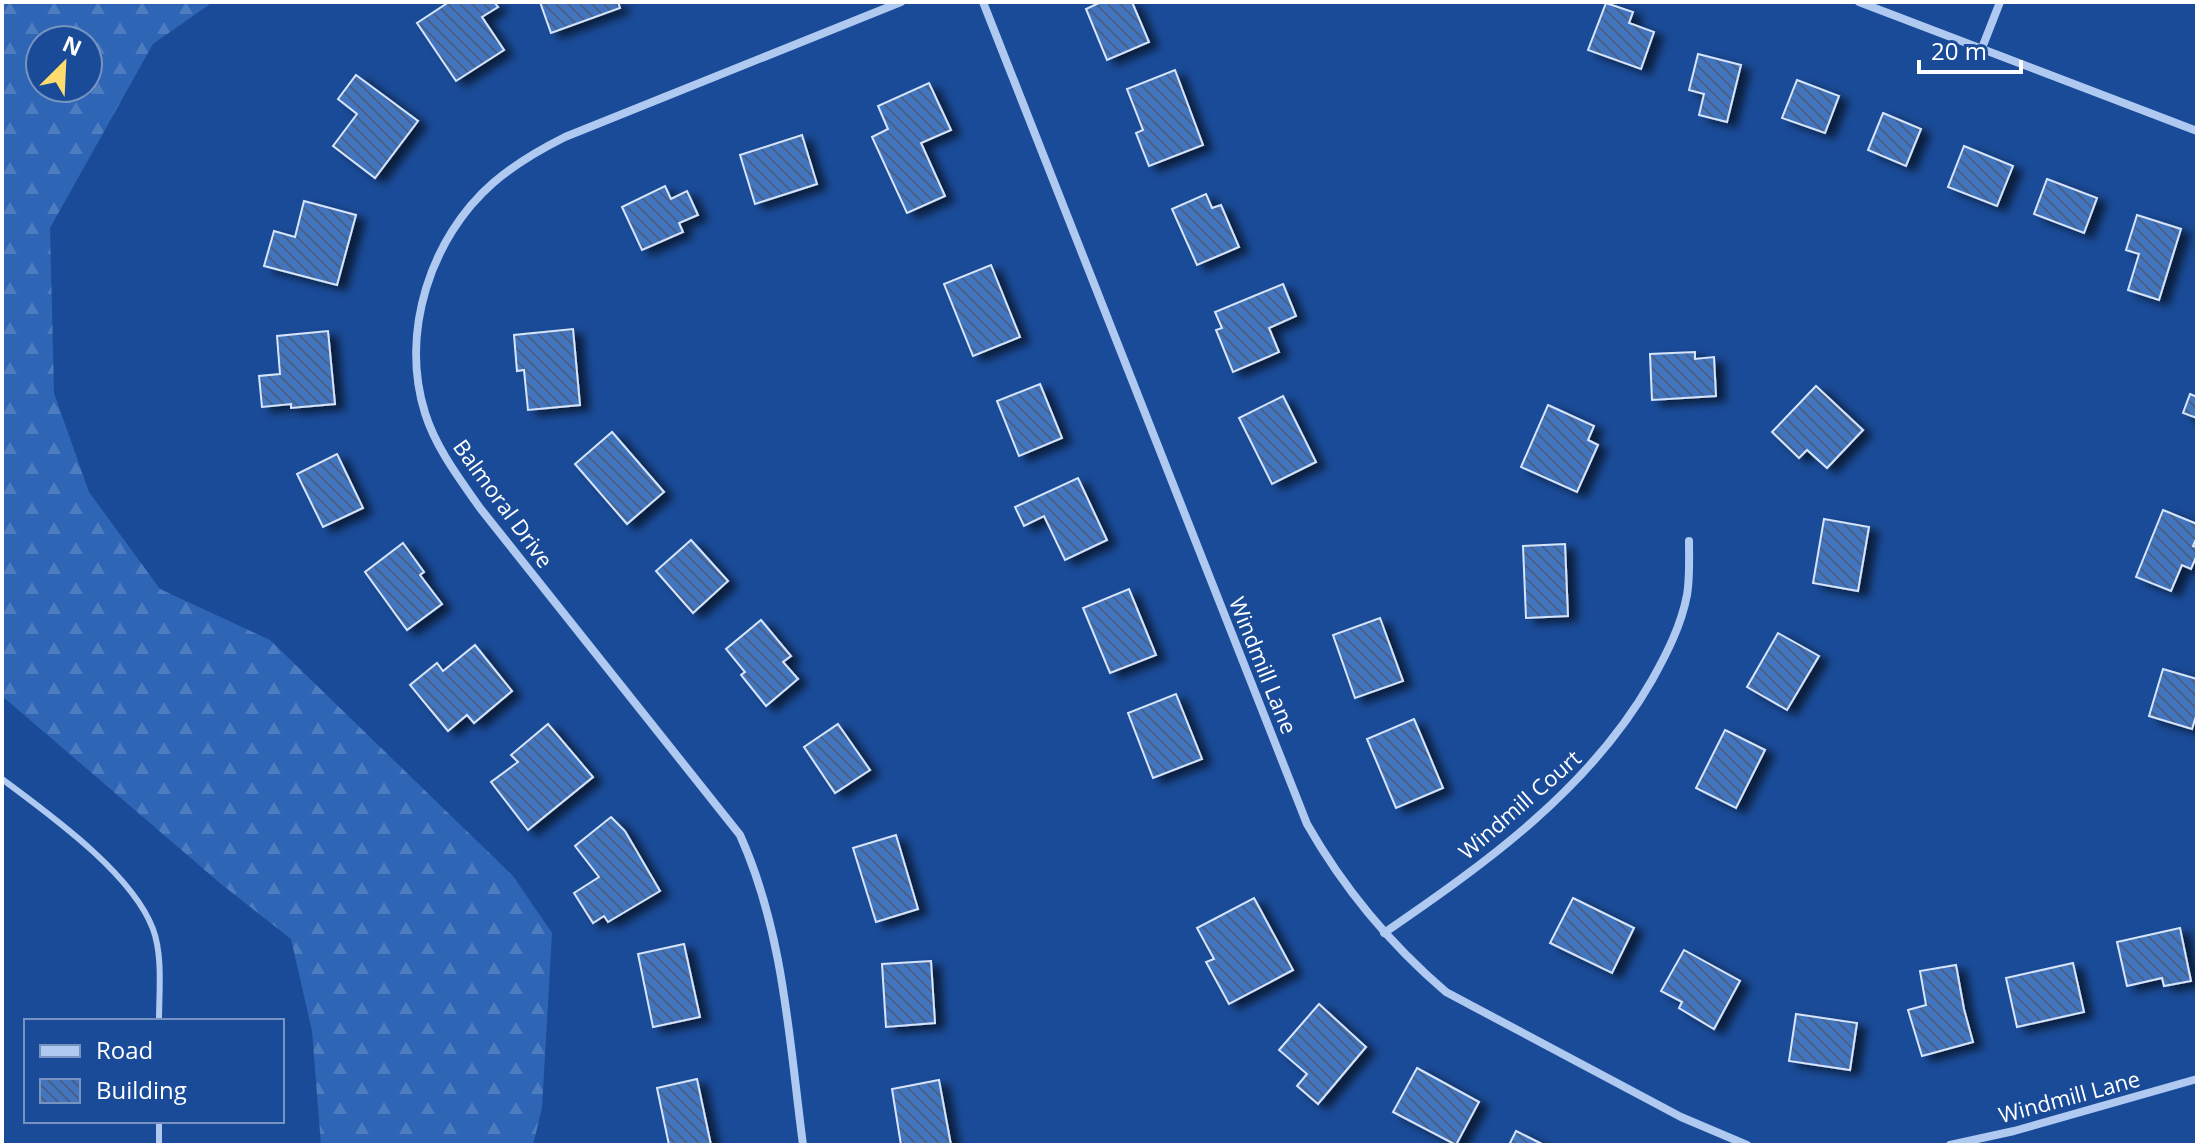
<svg xmlns="http://www.w3.org/2000/svg" width="2199" height="1147" viewBox="0 0 2199 1147" font-family="'Open Sans',sans-serif">
<style>
.forest{fill:url(#forest-firs);fill-rule:evenodd}
.building{fill:url(#building-back-hatch);stroke:#d6e5fb;stroke-width:2;filter:url(#shadow)}
.lines{fill:none;stroke-linecap:round;stroke-linejoin:round}
.lane{stroke:#afc9f0;stroke-width:6}
.street{stroke:#afc9f0;stroke-width:8}
.labels{text-anchor:middle;dominant-baseline:central;stroke-width:7;stroke-linejoin:round;paint-order:stroke}
.street-label{font-size:22px;fill:#fff;stroke:#1a4b98}
</style>
<defs>
<pattern id="forest-firs" width="22" height="20" patternUnits="userSpaceOnUse" patternTransform="scale(2)"><rect width="22" height="20" fill="#2e65b5"/><path d="M5 1l3.5 6h-7zM16 11l3.5 6h-7z" fill="#4d7cc0"/></pattern>
<pattern id="building-back-hatch" width="6" height="6" patternUnits="userSpaceOnUse" patternTransform="scale(2)"><rect width="6" height="6" fill="#4375bf"/><path d="M-1 5l2 2M0 0l6 6M5-1l2 2" fill="none" stroke="#486086"/></pattern>
<filter id="shadow"><feDropShadow dx="9" dy="5" stdDeviation="4" flood-color="#0009"/></filter>
</defs>
<rect width="100%" height="100%" fill="#1a4b98"/>
<path class="forest" d="M2,2H213L153,44L50,228L54,393L89,492L160,589L270,640L513,876L552,933L542,1108L533,1145H321L312,1031L291,939L221,884L2,696ZM40,40H88V88H40Z"/>
<g class="building">
<polygon points="449,2 494,2 498,7 482,17 504,50 456,81 417,23"/>
<polygon points="540,2 618,2 620,8 551,33"/>
<polygon points="1101,2 1132,2 1149,42 1107,60 1086,9"/>
<polygon points="1606,3 1633,12 1629,23 1654,32 1641,69 1588,50"/>
<polygon points="1698,54 1741,65 1727,122 1699,115 1704,94 1689,90"/>
<polygon points="1175,70 1203,145 1149,166 1136,133 1143,130 1127,89"/>
<polygon points="356,75 418,121 375,178 333,146 357,114 338,99"/>
<polygon points="1797,80 1839,96 1825,133 1782,118"/>
<polygon points="929,83 951,130 921,143 945,196 907,213 872,137 888,129 878,106"/>
<polygon points="1883,113 1921,129 1906,166 1868,150"/>
<polygon points="802,135 817,184 755,204 740,155"/>
<polygon points="1964,146 2013,166 1997,206 1948,187"/>
<polygon points="2047,179 2097,198 2084,233 2034,214"/>
<polygon points="665,186 671,199 687,191 698,215 679,223 683,232 642,250 622,207"/>
<polygon points="1206,194 1212,208 1221,205 1239,247 1197,265 1172,209"/>
<polygon points="304,201 356,215 337,285 264,266 274,231 295,237"/>
<polygon points="2137,215 2181,229 2159,300 2128,290 2139,254 2126,250"/>
<polygon points="991,265 1020,337 973,356 944,284"/>
<polygon points="1283,284 1296,316 1269,328 1279,352 1233,372 1216,330 1222,328 1215,312"/>
<polygon points="573,329 580,405 528,410 524,370 517,371 514,335"/>
<polygon points="328,331 335,404 291,408 291,404 262,407 259,376 280,374 277,336"/>
<polygon points="1695,352 1695,359 1714,357 1716,396 1652,400 1650,354"/>
<polygon points="1040,384 1062,438 1019,456 997,401"/>
<polygon points="1816,386 1863,430 1827,468 1807,450 1799,458 1772,432"/>
<polygon points="2190,394 2197,397 2197,418 2183,413"/>
<polygon points="1283,396 1316,462 1272,484 1239,418"/>
<polygon points="1548,405 1594,426 1588,440 1598,445 1577,492 1521,467"/>
<polygon points="612,432 664,492 627,524 575,464"/>
<polygon points="337,454 363,508 323,527 297,474"/>
<polygon points="1078,478 1107,540 1065,560 1044,516 1024,526 1015,507"/>
<polygon points="2163,510 2197,524 2197,537 2193,546 2197,547 2197,555 2191,569 2182,565 2171,591 2136,577"/>
<polygon points="1824,519 1869,527 1858,591 1813,583"/>
<polygon points="691,540 728,581 693,613 656,571"/>
<polygon points="403,543 424,572 420,575 442,604 407,630 365,572"/>
<polygon points="1565,544 1568,616 1526,618 1523,546"/>
<polygon points="1129,589 1156,655 1110,673 1083,608"/>
<polygon points="1380,618 1403,681 1355,698 1333,635"/>
<polygon points="761,620 791,656 783,662 798,679 766,706 741,675 745,672 726,649"/>
<polygon points="1778,633 1819,656 1787,710 1747,687"/>
<polygon points="475,645 512,691 474,723 467,715 448,731 410,685 437,663 443,671"/>
<polygon points="2163,669 2197,679 2197,713 2192,729 2149,716"/>
<polygon points="1176,694 1202,759 1153,778 1128,713"/>
<polygon points="1414,719 1443,788 1396,808 1367,739"/>
<polygon points="548,724 593,777 528,830 491,782 518,762 511,755"/>
<polygon points="838,724 870,770 835,793 804,747"/>
<polygon points="1725,730 1765,750 1736,808 1696,788"/>
<polygon points="611,817 625,831 660,891 608,922 604,916 593,923 574,893 599,877 575,846"/>
<polygon points="896,835 918,909 876,922 853,848"/>
<polygon points="1254,898 1293,970 1229,1004 1206,962 1214,959 1197,928"/>
<polygon points="1573,898 1634,928 1612,973 1550,943"/>
<polygon points="2180,928 2191,981 2164,986 2162,978 2127,986 2117,942"/>
<polygon points="684,944 700,1017 653,1027 638,954"/>
<polygon points="1684,950 1740,981 1714,1029 1679,1008 1682,1002 1661,991"/>
<polygon points="931,961 935,1023 886,1027 882,964"/>
<polygon points="2073,963 2084,1012 2017,1027 2006,978"/>
<polygon points="1956,965 1964,1009 1973,1042 1922,1056 1908,1010 1926,1005 1920,971"/>
<polygon points="1319,1004 1366,1047 1318,1104 1297,1086 1307,1074 1279,1050"/>
<polygon points="1796,1014 1857,1023 1850,1070 1789,1061"/>
<polygon points="1417,1068 1479,1102 1456,1145 1393,1112"/>
<polygon points="697,1079 711,1145 669,1145 657,1088"/>
<polygon points="939,1080 951,1145 901,1145 892,1089"/>
<polygon points="1516,1131 1544,1145 1509,1145"/>
</g>
<g class="lines">
<g class="lane">
<path d="M2,779C50,815 132,873 153,929C163,956 159,992 159,1021"/>
<polyline points="159,1121 159,1145"/>
</g>
<g class="street">
<path d="M983,2L1307,824C1344,889 1390,944 1446,992L1681,1117L1747,1145"/>
<polyline points="1859,2 2197,131"/>
<polyline points="1982,48 2000,2"/>
<path d="M1384,933C1486,863 1590,789 1652,680C1667,653 1681,626 1687,595C1690,578 1689,559 1689,541"/>
<path d="M803,1145C789,1039 784,933 740,835L480,508C459,478 436,448 425,413C400,333 430,238 493,183C515,164 539,150 565,137L901,2"/>
<polyline points="1950,1145 2014,1131 2197,1079"/>
</g>
</g>
<g class="labels">
<g class="street-label">
<text transform="translate(504 503) rotate(54)">Balmoral Drive</text>
<text transform="translate(1264 665) rotate(68)">Windmill Lane</text>
<text transform="translate(1519 804) rotate(-41)">Windmill Court</text>
<text transform="translate(2069 1096) rotate(-15)">Windmill Lane</text>
</g>
</g>
<rect width="2199" height="1147" fill="none" stroke="#ffffff" stroke-width="8"/>
<rect x="24" y="1019" width="260" height="104" fill="#1a4b98" stroke="#7693c1" stroke-width="2"/>
<rect x="40" y="1045" width="40" height="12" fill="#afc9f0" stroke="#7693c1" stroke-width="2"/>
<text x="96" y="1059" font-size="24" fill="#ffffff">Road</text>
<rect x="40" y="1079" width="40" height="24" fill="url(#building-back-hatch)" stroke="#7693c1" stroke-width="2"/>
<text x="96" y="1099" font-size="24" fill="#ffffff">Building</text>
<g transform="translate(64 64) rotate(24)"><circle r="38" fill="#1a4b98" stroke="#7693c1" stroke-width="2"/>
<path d="M0-6L14 30L0 20L-14 30Z" fill="#ffdc6e"/>
<text y="-12" font-size="22" font-weight="bold" text-anchor="middle" fill="#ffffff">N</text>
</g>
<path d="M1919 60v12h102v-12" fill="none" stroke="#ffffff" stroke-width="4"/>
<text x="1931" y="60" font-size="24" fill="#ffffff" stroke="#1a4b98" stroke-width="6" paint-order="stroke">20 m</text>
</svg>
